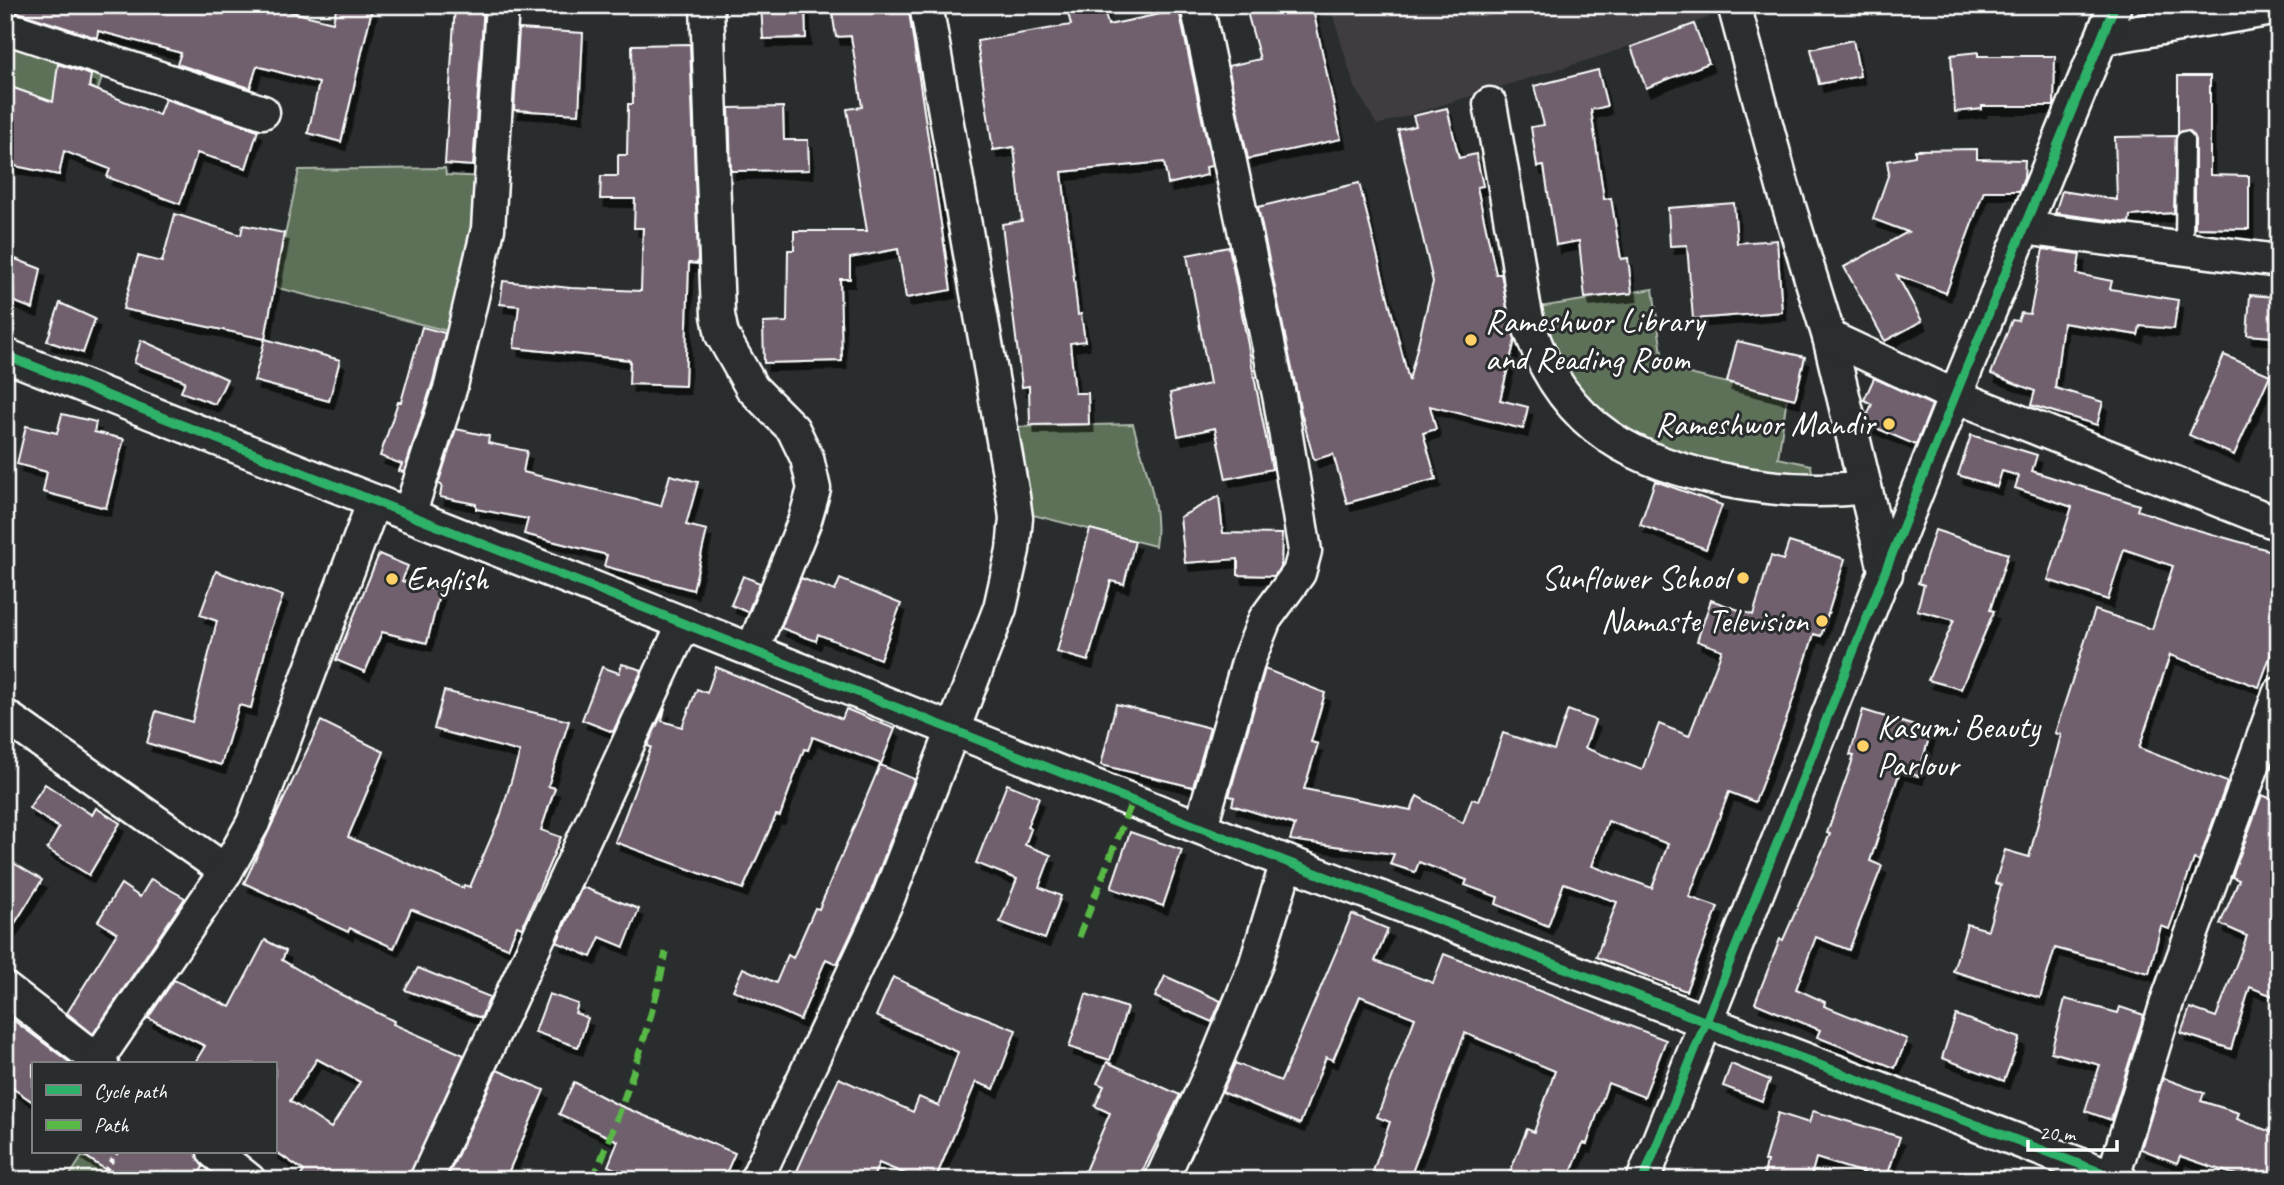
<svg xmlns="http://www.w3.org/2000/svg" width="2284" height="1185" viewBox="0 0 2284 1185" font-family="Caveat,sans-serif">
<style>
.built{fill:#3f3d41}
.green{fill:#5d7059;stroke:#aeb8ac;stroke-width:2}
.building{fill:#6f616e;stroke:#fff;stroke-width:2;fill-rule:evenodd;filter:url(#shadow)}
.lines{fill:none;stroke-linecap:round;stroke-linejoin:round}
.lane-casing{stroke:#fff;stroke-width:21}
.street-casing{stroke:#fff;stroke-width:37}
.path{stroke:#fff;stroke-width:4.5;stroke-dasharray:5 5;stroke-linecap:butt}
.lane{stroke:#2a2d2e;stroke-width:16}
.street{stroke:#2a2d2e;stroke-width:32}
.quiet{stroke:#58b947;stroke-width:7;stroke-dasharray:14 7;stroke-linecap:butt}
.cycleway-casing{stroke:#2a2d2e;stroke-width:13}
.cycleway{stroke:#2db169;stroke-width:9}
.poi-dot{fill:#ffd166;stroke:#2a2d2e;stroke-width:2.5}
.labels{text-anchor:middle;dominant-baseline:central;stroke-width:6;stroke-linejoin:round;paint-order:stroke}
.poi-label{font-size:33px;fill:#fff;stroke:#2a2d2e;text-anchor:start}
</style>
<defs>
<filter id="shadow"><feDropShadow dx="4.5" dy="8" stdDeviation="0" flood-color="#0009"/></filter>
</defs>
<rect width="100%" height="100%" fill="#2a2d2e"/>
<filter id="ink" filterUnits="userSpaceOnUse"><feTurbulence type="fractalNoise" baseFrequency=".0143" numOctaves="2"/><feDisplacementMap in="SourceGraphic" scale="14" xChannelSelector="R" yChannelSelector="G"/><feConvolveMatrix kernelMatrix="1 2 1 2 8 2 1 2 1" color-interpolation-filters="sRGB"/></filter>
<g filter="url(#ink)">
<polygon class="built" points="1330,5 1707,5 1710,17 1604,55 1377,125 1354,85"/>
<g class="green">
<polygon points="5,39 106,65 90,115 5,85"/>
<polygon points="445,168 446,175 484,177 456,333 274,287 299,170"/>
<polygon points="1653,289 1664,368 1787,397 1778,458 1811,465 1813,482 1685,465 1596,411 1551,352 1539,307"/>
<path d="M1133,424C1143,462 1162,506 1155,546L1033,515L1013,427Z"/>
<polygon points="85,1152 111,1152 94,1180 67,1180"/>
</g>
<g class="building">
<polygon points="15,5 263,5 333,22 337,5 373,5 341,142 308,133 319,83 257,66 250,88 177,64 181,53 98,31 97,38 14,11"/>
<polygon points="455,5 484,5 473,166 445,164"/>
<polygon points="761,5 805,5 806,38 763,39"/>
<polygon points="831,5 908,5 951,290 906,298 898,249 850,258 850,279 840,279 842,361 764,363 763,323 787,322 788,250 794,250 794,231 867,231 847,109 862,107 851,36 836,37"/>
<polygon points="1066,5 1103,5 1108,25 1179,10 1212,166 1206,167 1207,175 1168,184 1164,162 1062,172 1078,315 1081,314 1085,341 1070,343 1075,393 1088,393 1089,424 1030,425 1029,386 1022,387 1002,224 1022,221 1014,147 993,150 977,41 1071,25"/>
<polygon points="1245,5 1312,5 1341,139 1248,159 1228,66 1260,59"/>
<polygon points="1694,24 1709,63 1646,88 1631,47"/>
<polygon points="519,29 583,33 579,114 514,110"/>
<polygon points="1853,40 1860,76 1819,84 1811,49"/>
<polygon points="690,44 698,258 697,264 689,263 685,386 629,384 630,360 514,348 519,306 500,304 503,281 571,288 641,291 643,228 634,228 635,199 600,199 601,176 618,176 618,155 627,155 628,104 633,104 632,45"/>
<polygon points="1978,52 1978,56 2055,56 2054,106 1982,106 1982,109 1955,112 1951,55"/>
<polygon points="58,64 91,75 89,87 159,115 165,99 258,130 246,168 197,153 180,204 107,177 110,169 64,151 59,175 5,164 5,85 53,102"/>
<polygon points="1598,70 1607,106 1591,110 1604,199 1611,198 1621,259 1628,258 1632,293 1585,298 1579,241 1556,245 1544,166 1537,167 1531,127 1544,125 1534,86"/>
<polygon points="2178,76 2210,76 2210,175 2249,176 2249,229 2195,228 2195,140 2190,131 2178,133"/>
<polygon points="783,107 784,140 808,140 809,170 731,171 729,108"/>
<polygon points="1447,108 1459,158 1476,154 1483,186 1477,187 1496,274 1501,274 1515,340 1500,400 1528,407 1523,429 1430,406 1436,429 1423,433 1436,479 1347,503 1333,454 1314,460 1301,412 1258,207 1359,183 1409,381 1433,282 1398,130 1416,126 1413,116"/>
<polygon points="2176,136 2174,213 2130,216 2129,223 2055,213 2062,191 2117,200 2115,137"/>
<polygon points="1977,149 1977,159 2025,160 2024,178 2019,191 1984,191 1946,293 1897,275 1922,321 1885,341 1844,267 1908,232 1873,219 1889,173 1887,161 1915,156 1915,150"/>
<polygon points="1734,203 1737,243 1777,240 1782,312 1693,319 1687,245 1670,246 1668,208"/>
<polygon points="175,214 241,235 243,225 284,233 265,339 123,309 138,256 162,262"/>
<polygon points="1229,247 1272,469 1226,479 1215,428 1178,436 1170,393 1210,384 1187,255"/>
<polygon points="2043,249 2080,254 2077,274 2112,281 2110,289 2178,300 2174,329 2140,326 2138,335 2063,323 2055,388 2103,402 2097,425 2031,405 2035,391 1991,374 2012,320 2018,321 2021,313 2030,314"/>
<polygon points="5,255 41,269 33,309 5,298"/>
<polygon points="2250,295 2275,297 2273,337 2247,335"/>
<polygon points="60,303 95,319 83,353 47,341"/>
<polygon points="422,327 445,333 433,381 404,472 399,471 402,464 380,456 398,402 401,402"/>
<polygon points="265,339 340,360 329,401 254,381"/>
<polygon points="141,340 227,379 215,404 181,392 185,381 134,363"/>
<polygon points="1737,341 1805,357 1795,399 1727,382"/>
<polygon points="2224,355 2270,375 2234,455 2189,435"/>
<polygon points="1874,378 1932,405 1916,445 1869,425 1867,416 1872,404 1864,400"/>
<polygon points="62,414 96,422 94,432 124,439 106,508 43,492 47,472 17,464 26,426 57,433"/>
<polygon points="456,429 489,436 488,443 527,451 523,472 661,506 670,475 698,482 686,525 707,530 693,590 604,566 607,555 524,534 528,519 476,509 476,504 440,497 442,485 438,484"/>
<polygon points="1971,435 2037,455 2032,471 2139,505 2137,510 2187,527 2279,553 2279,632 2259,687 2170,655 2139,748 2227,782 2199,861 2194,859 2169,929 2161,926 2149,973 2055,948 2040,998 1953,971 1967,924 1988,930 2001,885 1995,883 2005,850 2029,857 2061,735 2055,733 2095,610 2152,629 2173,566 2124,549 2108,600 2048,580 2072,507 2015,488 2019,476 2002,471 1997,487 1958,475"/>
<polygon points="1655,481 1722,505 1706,549 1640,525"/>
<polygon points="1219,496 1223,533 1282,534 1281,566 1274,576 1238,575 1238,559 1185,563 1180,517"/>
<polygon points="1090,529 1135,541 1124,584 1111,581 1088,661 1057,652"/>
<polygon points="1935,530 2008,554 1990,610 1994,611 1961,689 1928,680 1954,620 1917,610 1924,585 1918,583"/>
<path d="M1789,542L1845,559L1821,636L1814,634L1789,712L1755,802L1729,792L1689,897L1718,907L1686,991L1596,957L1617,902L1564,883L1548,926L1496,904L1498,897L1465,885L1467,880L1419,862L1415,872L1390,864L1394,854L1290,840L1295,825L1232,805L1234,797L1229,796L1265,669L1325,693L1311,742L1318,744L1304,789L1411,810L1417,796L1463,823L1472,799L1479,801L1503,733L1554,750L1568,710L1595,720L1585,748L1642,770L1659,724L1689,736L1722,650L1697,641L1711,600L1753,615L1771,556L1783,560ZM1608,821L1668,844L1652,888L1592,866Z"/>
<polygon points="379,554 408,566 402,581 440,591 427,643 382,632 365,672 336,660"/>
<polygon points="216,571 283,596 271,628 251,708 239,705 221,765 147,743 156,711 192,722 217,621 200,615"/>
<polygon points="743,576 760,583 748,612 731,605"/>
<polygon points="801,578 835,591 840,579 901,604 880,659 818,634 816,641 781,628"/>
<polygon points="622,664 642,670 613,732 582,720 602,667 619,673"/>
<polygon points="716,667 842,719 846,709 895,729 881,764 813,737 808,750 804,749 780,816 776,815 743,889 615,842 651,747 647,746 665,708 662,721 682,727 697,689 707,693"/>
<polygon points="444,691 569,721 548,786 555,788 541,830 561,837 522,928 517,926 508,948 411,909 394,948 350,928 348,932 244,883 321,721 384,752 348,837 463,888 464,885 470,887 500,817 520,752 434,729"/>
<polygon points="1116,704 1210,728 1193,787 1101,765"/>
<polygon points="1863,710 1931,731 1918,776 1900,771 1870,861 1882,866 1849,950 1816,937 1796,989 1825,1002 1824,1006 1907,1039 1895,1068 1817,1037 1820,1030 1755,1003 1780,939 1783,940 1830,834 1827,833 1854,756 1850,755"/>
<polygon points="880,765 914,779 870,894 837,964 826,959 800,1020 733,990 743,968 776,983 788,955 793,958 815,908 819,909"/>
<polygon points="45,784 92,815 96,808 120,823 89,875 47,849 59,828 29,808"/>
<polygon points="1007,784 1039,797 1027,827 1031,829 1025,845 1051,855 1039,887 1061,896 1045,939 1000,922 1017,879 976,863"/>
<polygon points="2262,795 2279,802 2279,982 2273,996 2250,987 2231,1049 2181,1033 2190,1008 2216,1017 2247,936 2220,924 2239,880 2232,877"/>
<polygon points="1130,832 1182,850 1163,906 1111,888"/>
<polygon points="5,858 42,880 5,939"/>
<polygon points="151,879 185,898 93,1034 67,1013 117,933 98,921 121,884 140,897"/>
<polygon points="582,887 639,909 624,947 600,937 591,957 557,942"/>
<polygon points="1352,914 1388,929 1375,961 1433,983 1444,954 1666,1040 1644,1097 1608,1083 1587,1144 1583,1143 1568,1180 1531,1180 1510,1172 1527,1129 1534,1132 1555,1071 1465,1033 1409,1180 1370,1180 1390,1122 1377,1117 1415,1018 1360,996 1333,1060 1326,1057 1300,1124 1222,1092 1235,1063 1281,1081"/>
<path d="M265,940L286,951L282,960L334,991L394,1021L393,1024L464,1055L408,1180H298L304,1171L275,1151V1064H194L205,1046L148,1018L174,980L230,1007ZM317,1059L360,1082L331,1128L290,1101Z"/>
<polygon points="418,968 490,997 481,1018 405,990"/>
<polygon points="1165,976 1221,1001 1212,1022 1155,997"/>
<polygon points="893,977 955,1006 1016,1030 994,1089 976,1082 935,1180 920,1180 879,1163 872,1180 793,1180 839,1078 913,1112 919,1097 939,1106 958,1052 876,1016"/>
<polygon points="549,994 578,1004 575,1013 588,1018 578,1047 535,1032"/>
<polygon points="1086,994 1127,1008 1110,1060 1069,1047"/>
<polygon points="2065,999 2118,1013 2120,1007 2144,1015 2111,1120 2085,1111 2100,1065 2051,1052"/>
<polygon points="5,1014 72,1064 33,1064 33,1102 5,1083"/>
<polygon points="1956,1015 2020,1038 2004,1081 1942,1058"/>
<polygon points="1107,1062 1180,1095 1138,1180 1081,1180 1110,1113 1095,1106 1104,1086 1097,1083"/>
<polygon points="1731,1064 1770,1080 1762,1101 1723,1086"/>
<polygon points="497,1070 544,1090 505,1180 446,1180"/>
<polygon points="2163,1078 2204,1093 2201,1101 2239,1113 2237,1119 2279,1135 2279,1166 2273,1180 2234,1180 2236,1175 2180,1156 2177,1163 2141,1149"/>
<polygon points="574,1082 616,1104 735,1153 723,1180 640,1180 608,1166 618,1141 559,1114"/>
<polygon points="1813,1111 1900,1137 1886,1180 1816,1158 1810,1180 1763,1180 1767,1161 1764,1161 1778,1113 1809,1123"/>
<polygon points="79,1152 196,1152 203,1167 195,1180 121,1180"/>
</g>
<g class="lines">
<defs>
<polyline id="lane" points="2184,248 2185,140"/>
<g id="street">
<polyline points="707,5 718,315 722,335 752,388 793,429 807,458 814,489 805,520 753,649"/>
<polyline points="1197,5 1280,400 1305,551 1299,573 1265,619 1249,659 1201,826"/>
<polyline points="1734,5 1783,187 1829,337 1886,574"/>
<polyline points="5,27 263,112"/>
<polyline points="2103,38 2279,8"/>
<path d="M1490,104C1499,155 1508,205 1517,256C1521,279 1522,306 1530,329C1565,429 1635,464 1734,482C1778,490 1820,493 1865,487"/>
<polyline points="2024,228 2279,261"/>
<polyline points="1829,337 1955,396 2279,524"/>
<polyline points="5,355 1287,862 2121,1180"/>
<polyline points="409,515 451,386 488,229 502,5"/>
<polyline points="5,716 226,871"/>
<polyline points="5,989 102,1064"/>
<polyline points="97,1060 226,871 253,823 374,501"/>
<polyline points="214,1152 249,1180"/>
<polyline points="2113,1177 2168,999 2279,694"/>
<polyline points="426,1180 684,623"/>
<polyline points="756,1180 887,901 1000,608 1013,550 1016,518 1013,496 926,5"/>
<polyline points="1161,1180 1217,1059 1255,966 1287,862"/>
<polyline points="1643,1180 1955,396 2115,5"/>
</g>
</defs>
<use href="#lane" class="lane-casing"/>
<use href="#street" class="street-casing"/>
<polyline class="path" points="100,1180 117,1152"/>
<use href="#lane" class="lane"/>
<use href="#street" class="street"/>
<g class="quiet">
<polyline points="1079,937 1133,799"/>
<path d="M593,1180C623,1106 650,1030 666,952"/>
</g>
<defs>
<g id="cycleway">
<polyline points="5,355 1287,862 2121,1180"/>
<polyline points="1643,1180 1955,396 2115,5"/>
</g>
</defs>
<use href="#cycleway" class="cycleway-casing"/>
<use href="#cycleway" class="cycleway"/>
</g>
</g>
<g class="poi-dot">
<circle cx="1471" cy="340" r="7"/>
<circle cx="1889" cy="424" r="7"/>
<circle cx="1743" cy="578" r="7"/>
<circle cx="392" cy="579" r="7"/>
<circle cx="1822" cy="621" r="7"/>
<circle cx="1863" cy="746" r="7"/>
</g>
<g class="labels">
<g class="poi-label">
<text x="1485" y="321">Rameshwor Library<tspan x="1485" dy="38">and Reading Room</tspan></text>
<text x="1875" y="424" text-anchor="end">Rameshwor Mandir</text>
<text x="1729" y="578" text-anchor="end">Sunflower School</text>
<text x="406" y="579">English</text>
<text x="1808" y="621" text-anchor="end">Namaste Television</text>
<text x="1877" y="727">Kasumi Beauty<tspan x="1877" dy="38">Parlour</tspan></text>
</g>
</g>
<rect width="2284" height="1185" fill="none" stroke="#2a2d2e" stroke-width="28"/>
<rect x="14" y="14" width="2256" height="1157" fill="none" stroke="#fff" stroke-width="2.5" filter="url(#ink)"/>
<rect x="32" y="1062" width="245" height="91" fill="#2a2d2e" stroke="#7f8182" stroke-width="2"/>
<rect x="46" y="1085" width="35" height="10" fill="#2db169" stroke="#7f8182" stroke-width="2"/>
<text x="94" y="1098" font-size="21" fill="#ffffff">Cycle path</text>
<rect x="46" y="1120" width="35" height="10" fill="#58b947" stroke="#7f8182" stroke-width="2"/>
<text x="94" y="1132" font-size="21" fill="#ffffff">Path</text>
<path d="M2028 1140v10h89v-10" fill="none" stroke="#ffffff" stroke-width="3.5"/>
<text x="2039" y="1140" font-size="21" fill="#ffffff" stroke="#2a2d2e" stroke-width="5" paint-order="stroke">20 m</text>
</svg>
